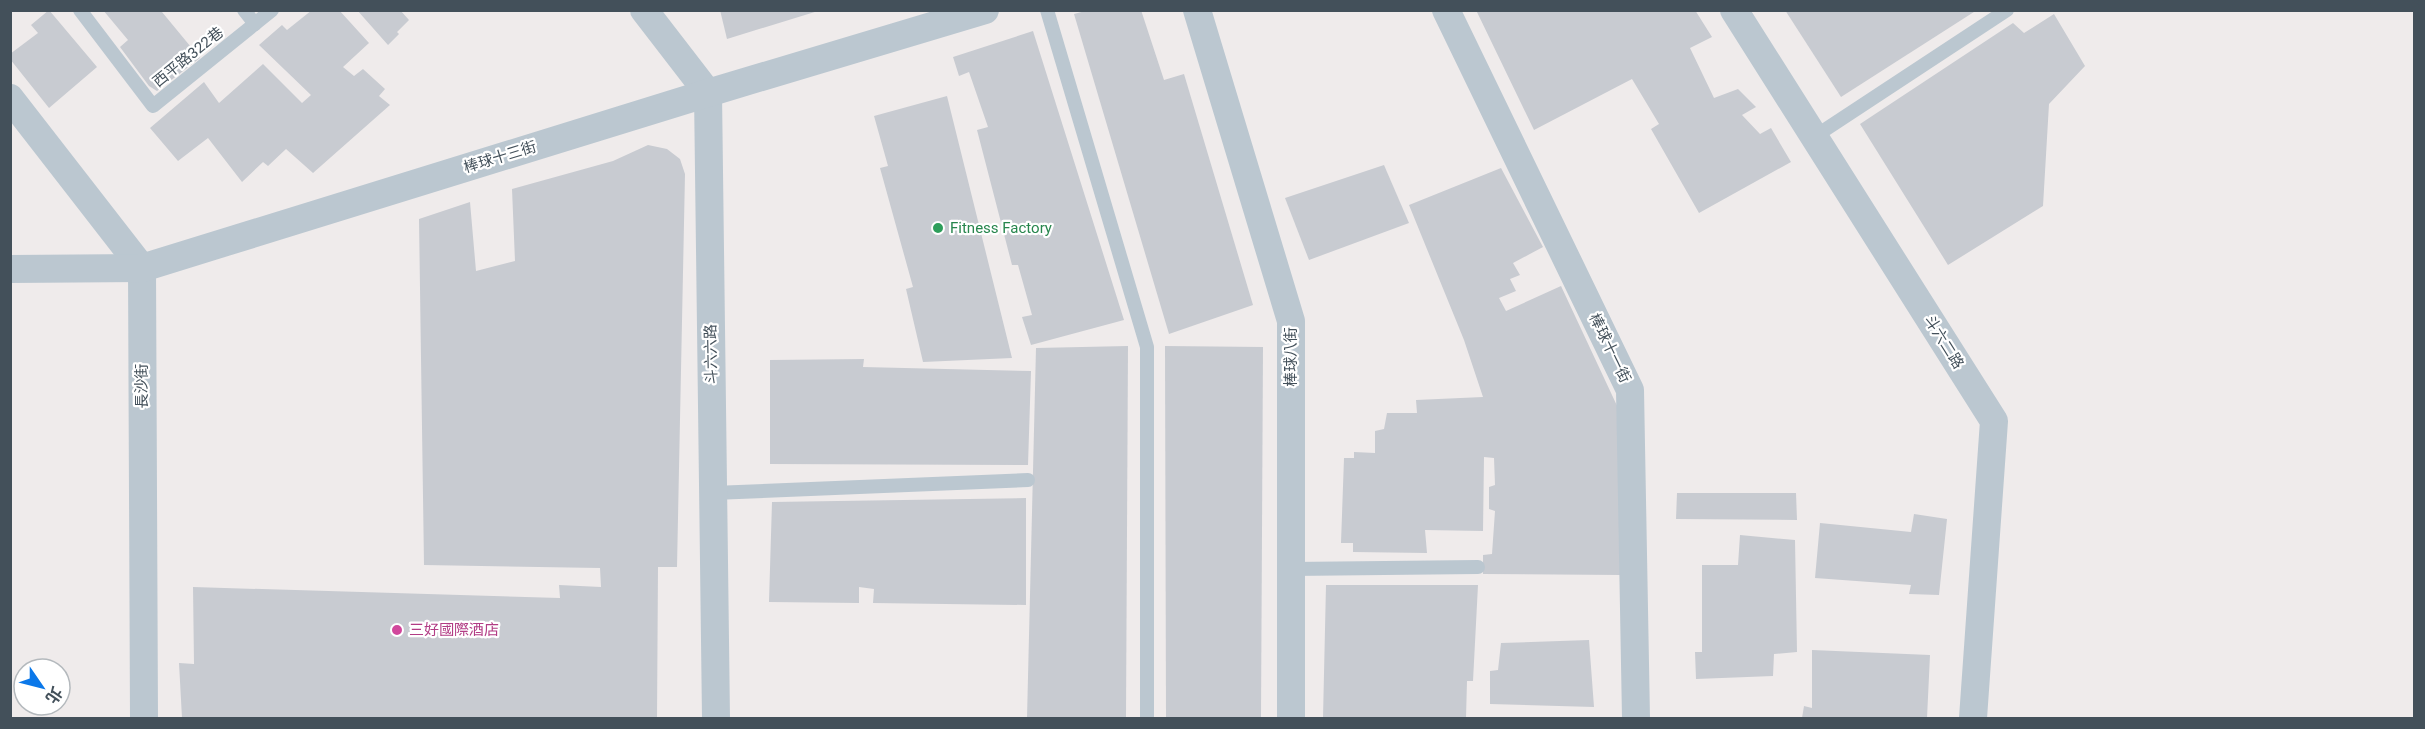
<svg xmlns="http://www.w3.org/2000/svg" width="2425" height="729" viewBox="0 0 2425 729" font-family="Roboto,'Noto Sans TC',sans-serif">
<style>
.building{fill:#c8cbd1}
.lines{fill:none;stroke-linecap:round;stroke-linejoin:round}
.lane{stroke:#bbc7d0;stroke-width:14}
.street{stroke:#bbc7d0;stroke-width:28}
.leisure-dot{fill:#2e9e5b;stroke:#fff;stroke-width:2}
.hotel-dot{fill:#d1479c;stroke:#fff;stroke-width:2}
.labels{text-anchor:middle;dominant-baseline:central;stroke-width:4.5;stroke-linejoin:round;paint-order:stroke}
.street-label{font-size:15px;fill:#43505a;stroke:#fff}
.leisure-label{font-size:15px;fill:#27864d;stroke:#fff;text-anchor:start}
.hotel-label{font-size:15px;fill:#b23c85;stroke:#fff;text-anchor:start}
</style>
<rect width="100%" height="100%" fill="#efebeb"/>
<g class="building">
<polygon points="49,10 97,67 49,108 10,59 10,54 38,33 31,25"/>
<polygon points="103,10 164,10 162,12 200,58 157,91 149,86 120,47 128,40"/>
<polygon points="312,10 339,10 369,43 343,67 354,76 363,69 385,89 379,96 390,105 313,173 286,149 268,166 263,162 242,182 208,138 178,161 150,128 204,82 219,103 263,64 302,103 311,95 259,45 282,25 287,30"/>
<polygon points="357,10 400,10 409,20 397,32 399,34 388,45"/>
<polygon points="720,10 818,10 818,11 727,39"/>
<polygon points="1089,10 1141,10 1164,80 1184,74 1253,305 1169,334 1074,14"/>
<polygon points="1476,10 1695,10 1712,37 1690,48 1714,98 1738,89 1756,107 1742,115 1760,134 1771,128 1791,162 1699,213 1651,129 1659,124 1632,79 1534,130"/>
<polygon points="1785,10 1977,10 1841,97"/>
<polygon points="2054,14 2085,66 2049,104 2043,206 1948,265 1860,124 2013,23 2024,33"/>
<polygon points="1033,31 1124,320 1031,345 1022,317 1032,315 1018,265 1012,265 977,130 988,127 969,72 959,76 953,57"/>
<polygon points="947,96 1012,358 923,362 906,289 913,287 880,168 888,166 874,116"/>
<polygon points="648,145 667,149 680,159 685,174 677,567 658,567 657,718 182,718 179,663 194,664 193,587 560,598 559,585 601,587 600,568 424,565 419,219 470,202 476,271 515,261 512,189 613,161"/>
<polygon points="1384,165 1409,223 1309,260 1285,198"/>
<polygon points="1501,168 1543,247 1513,263 1520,275 1510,279 1516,291 1499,298 1506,311 1561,286 1619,410 1622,575 1483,574 1483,555 1492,554 1495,511 1489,509 1489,487 1495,485 1494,458 1484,457 1483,531 1425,530 1427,553 1353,552 1353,543 1341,543 1344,458 1354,458 1354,452 1375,453 1375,431 1384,429 1387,413 1417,413 1416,400 1483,397 1464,340 1409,205"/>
<polygon points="1128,346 1126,718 1027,718 1036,348"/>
<polygon points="1165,346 1263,347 1261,718 1166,718"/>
<polygon points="864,359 863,367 1031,371 1028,465 770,464 770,360"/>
<polygon points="1677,493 1796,493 1797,520 1676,519"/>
<polygon points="1026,498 1026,605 873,603 874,589 859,587 859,603 769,602 772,502"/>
<polygon points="1914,514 1947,519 1939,595 1909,594 1911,585 1815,578 1820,523 1911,532"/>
<polygon points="1740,535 1795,540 1797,652 1774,654 1773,676 1696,679 1695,652 1702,652 1702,565 1738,565"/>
<polygon points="1326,585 1478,585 1473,681 1467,681 1466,718 1323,718"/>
<polygon points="1589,640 1594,707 1490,704 1490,671 1498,670 1501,643"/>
<polygon points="1812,650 1930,655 1927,718 1802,718 1804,706 1812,708"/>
</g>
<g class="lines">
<g class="lane">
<polyline points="80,10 153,106 272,10"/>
<polyline points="244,10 255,24"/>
<polyline points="1047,10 1147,347 1147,718"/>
<polyline points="1814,137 2007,10"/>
<polyline points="713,493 1028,480"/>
<polyline points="1291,569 1478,567"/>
</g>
<g class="street">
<polyline points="644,10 708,93 716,718"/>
<polyline points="1197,10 1291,321 1291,718"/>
<polyline points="1446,10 1630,390 1636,718"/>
<polyline points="1734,10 1994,421 1973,718"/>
<polyline points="10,98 142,268 144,718"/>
<polyline points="10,269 142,268 708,93 985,10"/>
</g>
</g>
<circle class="leisure-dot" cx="938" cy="228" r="6"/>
<circle class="hotel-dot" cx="397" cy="630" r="6"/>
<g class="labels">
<g class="street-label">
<text transform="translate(188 57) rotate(-39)">西平路322巷</text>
<text transform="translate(500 157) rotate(-17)">棒球十三街</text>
<text transform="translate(1944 342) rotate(58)">斗六二路</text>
<text transform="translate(1610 348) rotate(64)">棒球十一街</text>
<text transform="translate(711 354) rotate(-91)">斗六六路</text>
<text transform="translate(1291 357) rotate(-90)">棒球八街</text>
<text transform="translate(142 386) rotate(-90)">長沙街</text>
</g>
<g class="leisure-label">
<text x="950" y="228">Fitness Factory</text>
</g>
<g class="hotel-label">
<text x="409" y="630">三好國際酒店</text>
</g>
</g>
<rect width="2425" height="729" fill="none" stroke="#43505a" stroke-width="24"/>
<g transform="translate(42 687) rotate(125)"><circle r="28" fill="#ffffff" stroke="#b4b9bd" stroke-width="1.5"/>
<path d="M0-4.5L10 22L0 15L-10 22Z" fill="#0b78e9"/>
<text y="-9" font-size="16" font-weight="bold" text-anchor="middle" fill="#43505a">北</text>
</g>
</svg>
